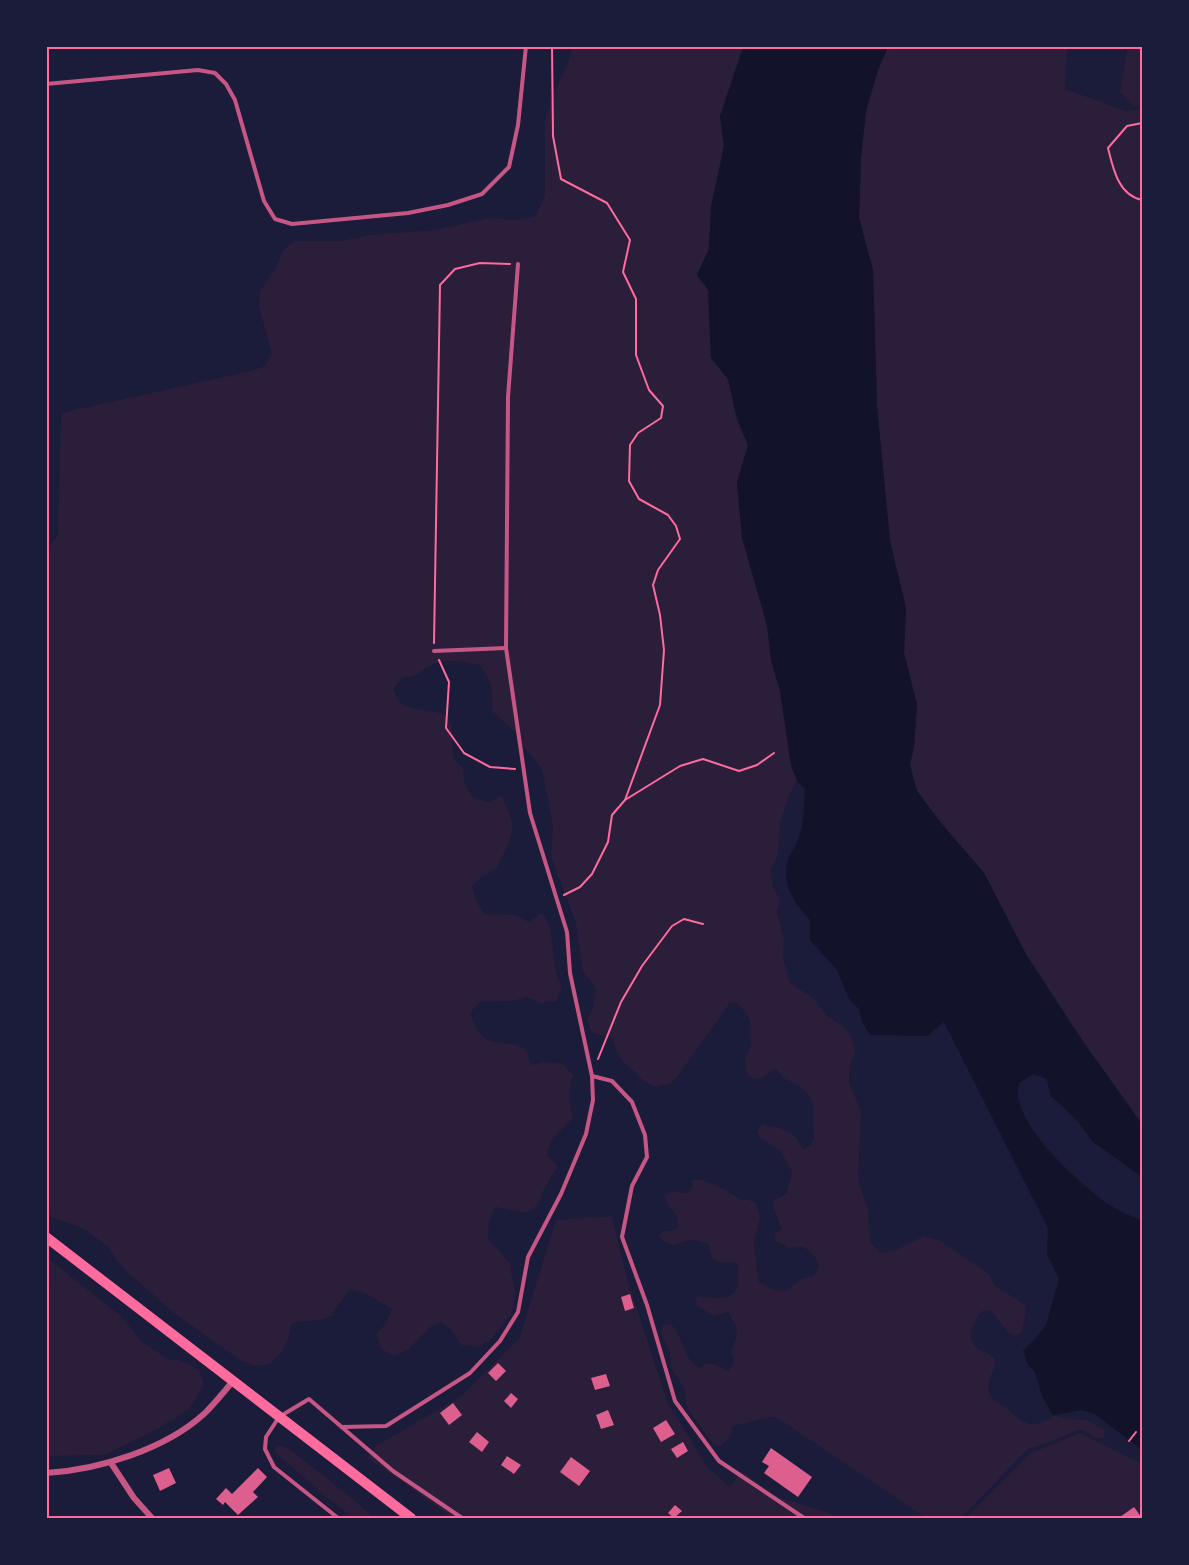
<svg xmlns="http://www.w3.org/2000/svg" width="1189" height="1565" viewBox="0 0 1189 1565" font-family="'PT Sans Narrow',sans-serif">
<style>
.green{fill:#2a1e3b}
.water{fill:#12122b}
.building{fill:#dd5f8e}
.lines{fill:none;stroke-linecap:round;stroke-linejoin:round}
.path{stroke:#ff6b9d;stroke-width:2}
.service{stroke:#c65784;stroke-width:4}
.minor{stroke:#c65784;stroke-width:6}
.secondary{stroke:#ff6b9d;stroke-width:10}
.neatline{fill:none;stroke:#ff6b9d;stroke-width:2}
</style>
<rect width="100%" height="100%" fill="#1b1b3a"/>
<g class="green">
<path d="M572,47H743L720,116L724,146L711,207L709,249L697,275L708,290L711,358L728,379L737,419L748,446L737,482L742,538L767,625L771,660L780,691L791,765L797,781L789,795L780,824L778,856L770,869L773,887L780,900L777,912L784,939L783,957L790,983L813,998L826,1015L840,1024L851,1035L855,1051L849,1067V1082L861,1112L858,1180L868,1210L870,1242L881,1253L896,1250L924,1236L939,1240L990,1275L994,1285L1027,1306L1022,1332L1016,1336L1009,1333L990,1310L982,1311C974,1323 963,1338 979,1349C985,1353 990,1354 995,1359C996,1371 986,1379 989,1391C991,1401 998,1402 1005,1407C1023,1421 1025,1430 1051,1419L1053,1415L1059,1417L1090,1421L1104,1430V1438H1096L1083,1430L1075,1431L1053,1441L1028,1449L961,1518H926L776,1417C768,1416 743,1424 732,1426L731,1435L721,1447L714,1445L689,1411L686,1404L684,1388L671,1368L670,1354L661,1333L663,1325L671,1324C684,1337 682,1359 700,1368L706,1363L714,1364L728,1371C735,1364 735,1360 731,1352C739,1332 740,1332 728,1312L713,1316L695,1304L697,1296C728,1300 744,1301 737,1263C720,1262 711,1266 709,1244L693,1240L671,1245L658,1237L664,1231H671L678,1228C681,1212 666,1209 665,1195L671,1191L687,1193L693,1187L692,1180L700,1179L722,1188L741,1200H749L756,1203L760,1218L754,1241L758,1281L771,1289L786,1291C795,1284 800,1277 812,1277L817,1271L819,1264L815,1257L804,1247L788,1248L775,1240V1233L782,1229L773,1208L774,1201L787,1193L792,1170L780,1151L760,1137L757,1130L763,1125C782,1127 795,1131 803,1149L810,1146L814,1139L813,1106L810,1097L799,1085L785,1079L775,1068L762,1078L754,1079L748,1075L745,1060L751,1045L750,1022L747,1014L737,1003H730L677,1077L671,1083L656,1087C646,1084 643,1080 636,1073C620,1058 619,1061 613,1038L592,1033L587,1020L593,1008L596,988L583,972L576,923L551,857L553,826L542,769L523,746L515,732L492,711C494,692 491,681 480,665C462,662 444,656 428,667C415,675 419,676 402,678L393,689C395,693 397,699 400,702C408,711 432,710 444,714L452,726L453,757L463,769L465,785L473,797L488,802L502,796C505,804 511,814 512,823C515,837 502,854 497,868L483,876L472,886L476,900L484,914L515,915L529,922L542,913L550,926L556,973L562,987L556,1001L541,1003L527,997L512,1001L480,1002L470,1013C485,1054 495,1035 526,1049L531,1065L545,1062L563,1064L573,1075C569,1091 568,1103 573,1118L551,1140L547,1155L558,1166L543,1191L539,1204L527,1213L495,1207L489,1223L488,1239L509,1262L515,1292L512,1314L490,1340L477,1347L461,1345L452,1331L441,1321L429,1328L408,1350L394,1356L381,1349L376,1334L386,1323L392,1309L365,1293L350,1289L332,1313L334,1315C318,1323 308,1319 291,1324L288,1340L281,1353L269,1364L255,1366L240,1360L174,1313L127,1272L117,1261L108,1247L95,1237L82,1228L51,1217L47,1213L46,550L58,535L61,413L251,371L265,366L272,353L259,307L260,291L277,266L282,252L294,241H340L371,235L435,230L489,218L513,220L536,216L545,195V120L555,91L568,63Z"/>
<polygon points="888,47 1067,47 1065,89 1126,111 1142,109 1142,1124 1084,1043 1027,956 984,873 941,823 917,791 910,765 914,746 917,705 904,653 906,608 890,541 877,406 873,270 859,218 861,157 866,111 878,70"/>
<polygon points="1128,47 1142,47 1142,105 1134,106 1120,92"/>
<polygon points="612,1216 625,1272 667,1401 707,1467 730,1487 741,1471 778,1497 832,1514 832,1518 453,1518 368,1458 376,1446 460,1397 519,1339 556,1220"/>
<polygon points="47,1258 121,1316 140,1340 169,1360 178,1359 199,1370 204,1385 189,1409 154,1431 104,1455 47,1456"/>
<polygon points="1080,1433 1142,1464 1142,1518 974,1518 967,1517 1031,1453"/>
<polygon points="278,1445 288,1448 358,1503 373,1518 354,1518 325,1496 274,1451"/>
</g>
<path class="water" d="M743,47H888L878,70L866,111L861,157L859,218L873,270L877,406L890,541L906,608L904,653L917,705L914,746L910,765L917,791L941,823L984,873L1027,956L1084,1043L1142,1124V1177L1093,1142L1075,1118L1050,1095L1047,1079L1033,1074L1019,1083C1008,1120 1077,1181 1105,1202C1116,1210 1130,1215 1142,1221V1450L1095,1414L1081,1410L1053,1415L1042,1396L1035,1372L1028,1365L1023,1351L1034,1340L1046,1325L1059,1279L1047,1254L1048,1228L944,1022L927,1036L870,1035L862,1022L859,1009L849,999L837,970L810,940V920C793,901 780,884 789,857C792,851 796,846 798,840C804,824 804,805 805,789L797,781L791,765L780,691L771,660L767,625L742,538L737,482L748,445L737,419L728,379L711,358L708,290L697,275L709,249L711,207L724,146L720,116Z"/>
<g class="building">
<polygon points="630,1294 634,1308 625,1311 621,1297"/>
<polygon points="498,1363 506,1371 496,1381 488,1373"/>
<polygon points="606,1374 610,1386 595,1390 591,1378"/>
<polygon points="511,1393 518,1399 511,1408 504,1401"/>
<polygon points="453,1403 462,1415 449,1425 440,1413"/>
<polygon points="608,1410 614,1425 601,1429 596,1415"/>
<polygon points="666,1420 675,1434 661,1442 653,1428"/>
<polygon points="477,1432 489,1442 482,1452 469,1442"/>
<polygon points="683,1442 688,1451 677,1458 671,1449"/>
<polygon points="771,1448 812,1477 798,1497 764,1473 769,1466 762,1462"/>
<polygon points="507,1456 521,1465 514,1474 501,1465"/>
<polygon points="571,1457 590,1471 579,1486 560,1472"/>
<polygon points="169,1468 176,1483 160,1491 153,1475"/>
<polygon points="258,1468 267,1477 253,1492 258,1497 238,1515 225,1502 223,1505 216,1499 226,1488 232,1494"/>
<polygon points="675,1505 682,1511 674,1518 668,1513"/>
<polygon points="1134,1507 1142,1518 1122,1518 1120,1517"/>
</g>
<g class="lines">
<g class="path">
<polyline points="552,46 553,136 561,179 607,203 630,240 623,272 636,299 636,355 649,390 663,406 661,418 638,433 630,445 629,481 639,499 668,515 676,526 680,539 658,570 653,585 660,615 664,650 660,705 625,800"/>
<path d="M1142,123L1127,126L1108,148C1113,168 1118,195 1142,200"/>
<polyline points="434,643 440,285 455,269 480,263 510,264"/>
<polyline points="439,660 449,682 446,728 464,753 490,767 515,769"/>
<polyline points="564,895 580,887 592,874 608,842 612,815 625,800 680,766 703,759 739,771 757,765 774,753"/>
<polyline points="598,1059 621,1002 642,966 672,926 684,919 703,924"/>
<polyline points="1129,1441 1136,1432"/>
</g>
<g class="service">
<polyline points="46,84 198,70 215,73 226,84 235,100 264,201 275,219 292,224 408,213 448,205 482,194 509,167 518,125 526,46"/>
<polyline points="434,651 506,648"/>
<polyline points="592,1076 612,1081 632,1102 645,1135 647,1157 632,1186 622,1237 647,1305 675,1401 719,1461 804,1518"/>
<polyline points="342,1427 386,1426 470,1373 500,1341 518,1312 528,1257 561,1194 586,1134 593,1100 592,1076 570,973 567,932 530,813 506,648 508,397 518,264"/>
<polyline points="338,1518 274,1467 265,1449 266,1437 279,1417 309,1399 393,1471 462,1518"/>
</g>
<g class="minor">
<polyline points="111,1463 134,1498 152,1518"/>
<path d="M46,1473C99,1470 166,1449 205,1413C215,1403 224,1392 233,1381"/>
</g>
<polyline class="secondary" points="46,1237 411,1518"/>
</g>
<rect width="1189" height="1565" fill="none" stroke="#1b1b3a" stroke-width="96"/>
<rect x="48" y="48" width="1093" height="1469" class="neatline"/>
</svg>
